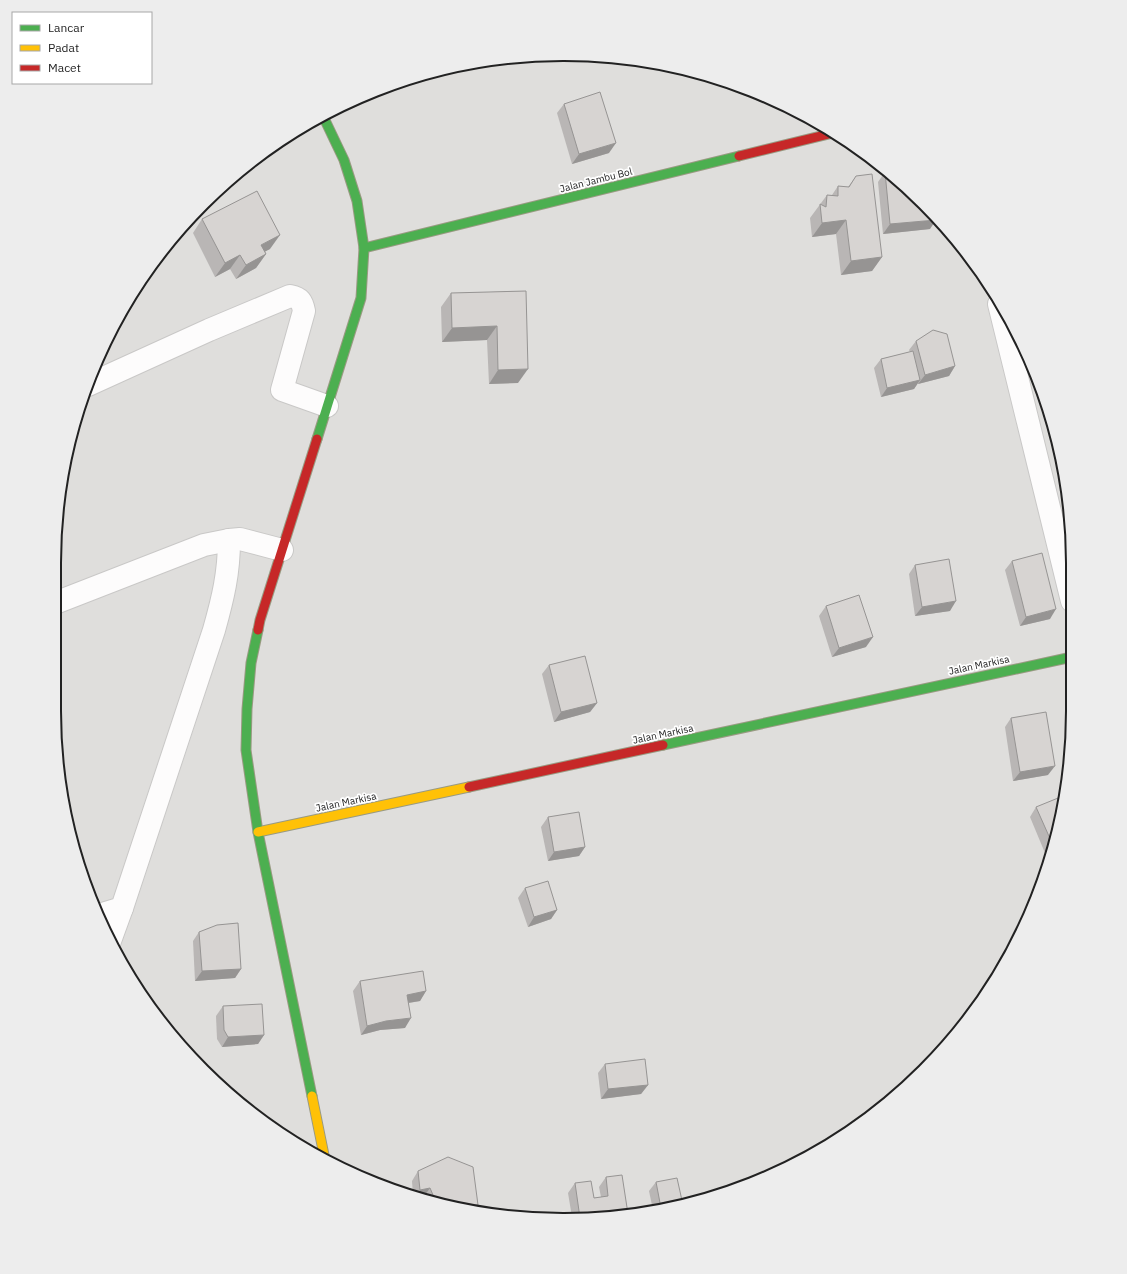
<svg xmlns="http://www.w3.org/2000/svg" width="1127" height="1274" viewBox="0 0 1127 1274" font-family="'IBM Plex Sans',sans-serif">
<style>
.residential{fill:#dfdedc}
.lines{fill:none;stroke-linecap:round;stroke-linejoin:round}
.street-casing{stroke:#c9c8c7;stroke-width:24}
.fast-casing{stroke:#999a82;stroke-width:11}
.slow-casing{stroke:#999a82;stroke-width:11}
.jam-casing{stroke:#999a82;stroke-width:11}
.street{stroke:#fdfcfc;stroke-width:22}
.fast{stroke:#4caf50;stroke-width:9}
.slow{stroke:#ffc107;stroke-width:9}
.jam{stroke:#c62828;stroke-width:9}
.wall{fill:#b9b6b5}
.shaded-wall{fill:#969493}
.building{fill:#d7d4d2;stroke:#969493}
.labels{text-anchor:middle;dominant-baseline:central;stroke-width:3.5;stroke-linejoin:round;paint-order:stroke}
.street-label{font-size:10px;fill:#222;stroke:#fff}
.rim{fill:none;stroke:#222;stroke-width:2}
</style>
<rect width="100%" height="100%" fill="#f0eeeb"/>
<polygon class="residential" points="530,55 630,58 727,81 818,122 899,180 968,253 1020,338 1056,431 1072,530 1072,744 1056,843 1021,936 968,1020 899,1094 818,1152 696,1203 597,1219 464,1210 368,1181 254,1115 180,1046 107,936 71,842 54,711 55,530 64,464 93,369 122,309 181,227 254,159 338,106 431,71"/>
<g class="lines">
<defs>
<g id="street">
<polyline points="999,304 1072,601"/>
<path d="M88,385L209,330L290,296C300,298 302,301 304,311L282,390L327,406"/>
<polyline points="55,603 204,545 229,540 240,539 282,550"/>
<path d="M99,915L122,908L214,630C223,598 229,573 229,540"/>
<polyline points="110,941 122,908"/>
</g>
<g id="fast">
<polyline points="364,248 739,156"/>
<polyline points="317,439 361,298 364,248 357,201 344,160 323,116"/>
<polyline points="258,630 251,663 247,709 246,750 258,832 312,1096"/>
<polyline points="663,745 1072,657"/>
</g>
<g id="slow">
<polyline points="258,832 469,787"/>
<polyline points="312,1096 324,1155"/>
</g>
<g id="jam">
<polyline points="739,156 833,133"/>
<polyline points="258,630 260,620 317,439"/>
<polyline points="469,787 663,745"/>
</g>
</defs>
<use href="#street" class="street-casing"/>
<use href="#fast" class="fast-casing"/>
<use href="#slow" class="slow-casing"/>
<use href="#jam" class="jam-casing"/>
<use href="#street" class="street"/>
<use href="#fast" class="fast"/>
<use href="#slow" class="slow"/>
<use href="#jam" class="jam"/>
</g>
<g class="wall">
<polygon points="564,104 609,153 572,164 557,113"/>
<polygon points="885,172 930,229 883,234 878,182"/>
<polygon points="856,176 882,257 872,271 841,275 836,234 812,237 810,218 827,195 832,195 838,186 848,187"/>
<polygon points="202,219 270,249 265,251 266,254 256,268 236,279 230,269 215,277 193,233"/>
<polygon points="526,291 518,383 489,384 487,340 442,342 441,307 451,293"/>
<polygon points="916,341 955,366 949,376 918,384 918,383 914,389 881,397 874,368 881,359 910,352 909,350"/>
<polygon points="1012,561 1050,619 1020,626 1005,570"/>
<polygon points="915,565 950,611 915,616 909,574"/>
<polygon points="826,606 866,647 832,657 819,616"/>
<polygon points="549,665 597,703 590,712 554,722 542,674"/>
<polygon points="1011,718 1048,775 1013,781 1005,727"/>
<polygon points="1036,807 1056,843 1052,852 1045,853 1030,817"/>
<polygon points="548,817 585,847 579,856 548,861 541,827"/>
<polygon points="525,888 557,910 551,919 528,927 518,898"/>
<polygon points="199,932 241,969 235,978 195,981 193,941"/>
<polygon points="360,981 426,991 420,1001 409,1003 405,1028 380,1030 361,1035 353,991"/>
<polygon points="223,1006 264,1035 258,1044 222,1047 217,1039 216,1016"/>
<polygon points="605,1064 648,1085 641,1094 601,1099 598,1073"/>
<polygon points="418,1171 478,1205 474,1211 464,1210 413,1195 412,1181"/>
<polygon points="606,1177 628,1214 597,1219 572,1217 568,1193 575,1183 594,1198 601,1197 599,1187"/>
<polygon points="656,1182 683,1205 653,1210 649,1191"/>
</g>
<g class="shaded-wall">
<polygon points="616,143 609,153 572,164 579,154"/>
<polygon points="846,220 836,234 812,237 822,223"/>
<polygon points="936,220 930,229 883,234 890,224"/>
<polygon points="280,235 270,249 251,259 261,245"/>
<polygon points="266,254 256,268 236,279 246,265"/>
<polygon points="240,255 230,269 215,277 225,263"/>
<polygon points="882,257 872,271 841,275 851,261"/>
<polygon points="497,326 487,340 442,342 452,328"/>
<polygon points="955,366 949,376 918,384 925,375"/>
<polygon points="528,369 518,383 489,384 498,370"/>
<polygon points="920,380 914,389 881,397 887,388"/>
<polygon points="956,601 950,611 915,616 922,607"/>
<polygon points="1056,609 1050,619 1020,626 1026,617"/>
<polygon points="873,637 866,647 832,657 839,648"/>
<polygon points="597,703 590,712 554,722 561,712"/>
<polygon points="1055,766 1048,775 1013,781 1020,772"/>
<polygon points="1052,843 1055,843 1052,852 1045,853"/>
<polygon points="585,847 579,856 548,861 554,852"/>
<polygon points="557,910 551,919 528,927 534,917"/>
<polygon points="241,969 235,978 195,981 202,971"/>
<polygon points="426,991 420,1001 401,1004 407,995"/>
<polygon points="411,1018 405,1028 380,1030 361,1035 367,1026 386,1021"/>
<polygon points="264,1035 258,1044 222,1047 228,1037"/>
<polygon points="648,1085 641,1094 601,1099 608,1089"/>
<polygon points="430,1188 423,1198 416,1196 420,1190"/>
<polygon points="478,1205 474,1211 464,1210 457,1208"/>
</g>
<g class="building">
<polygon points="600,92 616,143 579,154 564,104"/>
<polygon points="885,172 888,172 899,180 936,220 890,224"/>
<polygon points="872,174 882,257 851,261 846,220 822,223 820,204 826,207 827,195 838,196 838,186 849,187 856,176"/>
<polygon points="257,191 280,235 261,245 266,254 246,265 240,255 225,263 202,219"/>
<polygon points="526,291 528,369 498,370 497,326 452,328 451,293"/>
<polygon points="933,330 947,334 955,366 925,375 916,341"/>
<polygon points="913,351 920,380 887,388 881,359"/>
<polygon points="1042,553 1056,609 1026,617 1012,561"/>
<polygon points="949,559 956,601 922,607 915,565"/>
<polygon points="859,595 873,637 839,648 826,606"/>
<polygon points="585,656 597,703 561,712 549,665"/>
<polygon points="1046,712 1055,766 1020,772 1011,718"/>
<polygon points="1063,796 1056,843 1052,843 1036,807"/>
<polygon points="579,812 585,847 554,852 548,817"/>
<polygon points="548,881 557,910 534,917 525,888"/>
<polygon points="238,923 241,969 202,971 199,932 217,925"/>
<polygon points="423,971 426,991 407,995 411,1018 386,1021 367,1026 360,981"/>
<polygon points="262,1004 264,1035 228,1037 224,1030 223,1006"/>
<polygon points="645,1059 648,1085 608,1089 605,1064"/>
<polygon points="448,1157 473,1167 478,1205 457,1208 436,1202 430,1188 420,1190 418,1171"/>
<polygon points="622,1175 628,1214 597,1219 580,1218 575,1183 591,1181 594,1198 608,1196 606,1177"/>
<polygon points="677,1178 683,1205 661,1208 656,1182"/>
</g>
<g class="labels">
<g class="street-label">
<text transform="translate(596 180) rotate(-14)">Jalan Jambu Bol</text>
<text transform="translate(979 665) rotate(-12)">Jalan Markisa</text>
<text transform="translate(663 734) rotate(-12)">Jalan Markisa</text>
<text transform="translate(346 802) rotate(-12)">Jalan Markisa</text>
</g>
</g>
<path d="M0 0H1127V1274H0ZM563 61H564A502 502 0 0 1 1066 563V711A502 502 0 0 1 564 1213H563A502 502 0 0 1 61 711V563A502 502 0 0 1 563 61Z" fill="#ededed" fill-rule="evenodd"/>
<path class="rim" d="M563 61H564A502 502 0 0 1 1066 563V711A502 502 0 0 1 564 1213H563A502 502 0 0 1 61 711V563A502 502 0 0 1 563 61Z"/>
<rect x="12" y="12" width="140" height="72" fill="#ffffff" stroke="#a7a7a7"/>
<rect x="20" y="25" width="20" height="6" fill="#4caf50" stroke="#a7a7a7"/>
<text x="48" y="32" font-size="12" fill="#222222">Lancar</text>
<rect x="20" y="45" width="20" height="6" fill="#ffc107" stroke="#a7a7a7"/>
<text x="48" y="52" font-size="12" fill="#222222">Padat</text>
<rect x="20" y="65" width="20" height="6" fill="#c62828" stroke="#a7a7a7"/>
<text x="48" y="72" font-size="12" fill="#222222">Macet</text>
</svg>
